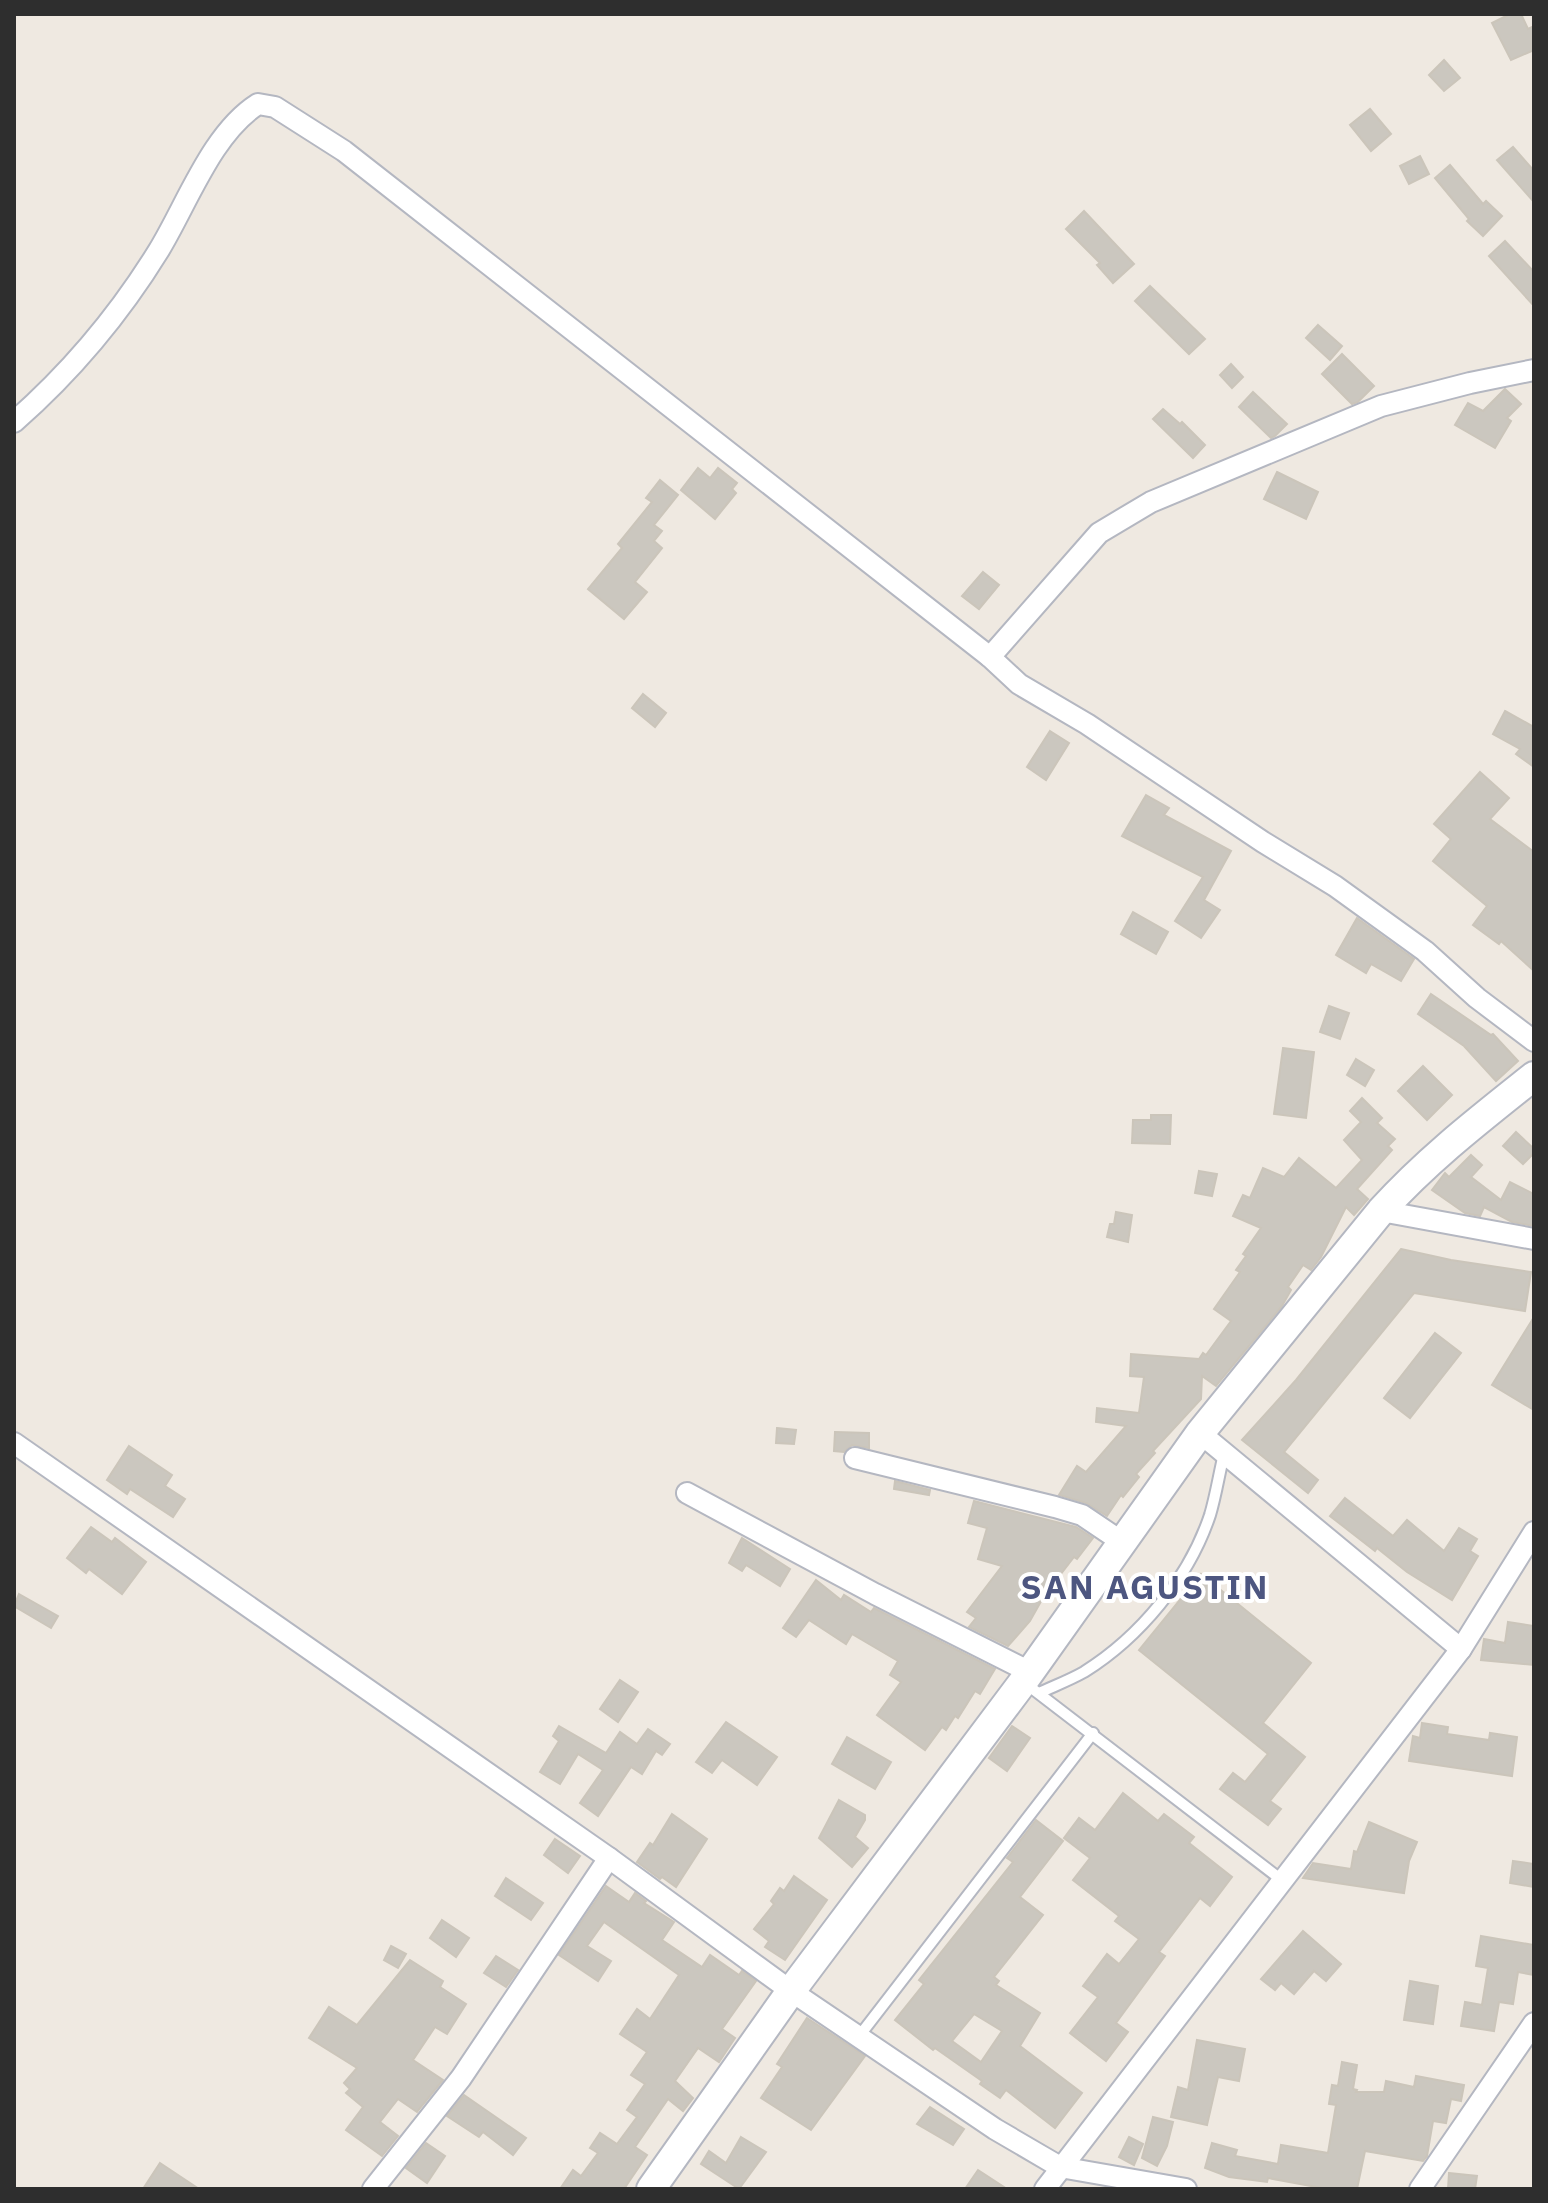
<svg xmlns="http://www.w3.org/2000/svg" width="1548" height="2203" viewBox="0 0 1548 2203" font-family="'IBM Plex Sans',sans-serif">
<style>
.building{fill:#cbc7bf;stroke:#cbc5ba;stroke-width:2;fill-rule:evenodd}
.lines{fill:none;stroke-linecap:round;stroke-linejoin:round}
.lane-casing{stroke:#b4b7c1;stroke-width:14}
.street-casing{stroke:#b4b7c1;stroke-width:24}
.secondary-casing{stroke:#b4b7c1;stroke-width:32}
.lane{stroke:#fff;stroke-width:10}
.street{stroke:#fff;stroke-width:20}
.secondary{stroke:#fff;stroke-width:28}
.labels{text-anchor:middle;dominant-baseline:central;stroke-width:8;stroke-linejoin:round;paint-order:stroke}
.district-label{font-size:34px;font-weight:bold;letter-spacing:2px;fill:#4d5680;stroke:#fff}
</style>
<rect width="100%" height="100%" fill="#efe9e1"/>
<g class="building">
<polygon points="1510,14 1521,14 1528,29 1534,26 1534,50 1511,60 1492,23"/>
<polygon points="1444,60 1460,78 1444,91 1429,75"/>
<polygon points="1370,109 1391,134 1371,151 1350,125"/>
<polygon points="1513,147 1534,171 1534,202 1497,160"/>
<polygon points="1420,156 1429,174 1409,184 1400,166"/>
<polygon points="1450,165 1483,204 1486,201 1502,216 1483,236 1467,221 1469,219 1435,178"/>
<polygon points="1084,211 1134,264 1113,283 1097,265 1100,263 1066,229"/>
<polygon points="1505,241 1534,272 1534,306 1489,256"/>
<polygon points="1150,286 1205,339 1189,354 1135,301"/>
<polygon points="1318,325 1342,346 1330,360 1306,338"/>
<polygon points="1342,354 1374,386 1358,402 1352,404 1322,374"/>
<polygon points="1231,364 1243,377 1232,388 1220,375"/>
<polygon points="1505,389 1521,404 1507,418 1511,421 1495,448 1455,425 1468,403 1483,411"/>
<polygon points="1253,392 1287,424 1275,436 1271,438 1239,407"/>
<polygon points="1163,409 1180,424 1182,422 1205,445 1193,458 1153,419"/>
<polygon points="698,468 710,478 718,468 737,483 732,489 736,493 715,519 681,490"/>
<polygon points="1277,472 1318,492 1306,519 1264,499"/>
<polygon points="660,480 678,495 654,525 662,531 654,541 662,548 635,582 647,592 624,619 588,589 622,548 618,544 652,502 646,498"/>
<polygon points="983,572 999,585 979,609 962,596"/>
<polygon points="643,694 666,713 655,727 632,708"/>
<polygon points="1505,711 1534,727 1534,767 1516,754 1520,749 1493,734"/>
<polygon points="1050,731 1069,743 1046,780 1027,767"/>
<polygon points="1480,772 1509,798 1490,819 1534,852 1534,971 1501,941 1499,944 1473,925 1487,906 1433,861 1451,839 1434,824"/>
<polygon points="1146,795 1169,808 1164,815 1231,851 1204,900 1220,910 1201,938 1175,921 1203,877 1122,836"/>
<polygon points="1133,912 1168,932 1156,954 1121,934"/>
<polygon points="1357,918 1414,959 1401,981 1371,964 1366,973 1336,955"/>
<polygon points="1431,994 1491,1035 1493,1034 1518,1061 1496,1081 1464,1046 1418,1014"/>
<polygon points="1329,1006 1349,1013 1340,1039 1320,1032"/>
<polygon points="1283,1048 1314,1052 1306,1118 1274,1114"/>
<polygon points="1356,1059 1374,1070 1365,1086 1347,1075"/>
<polygon points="1423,1066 1452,1095 1427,1120 1398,1091"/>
<polygon points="1362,1098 1382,1118 1377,1123 1395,1139 1388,1146 1392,1150 1357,1189 1368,1199 1354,1215 1346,1207 1321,1257 1311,1270 1303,1265 1288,1287 1291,1290 1282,1306 1216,1386 1202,1376 1201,1399 1153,1451 1155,1453 1136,1474 1139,1477 1123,1497 1121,1495 1107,1516 1086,1503 1059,1495 1077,1466 1086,1472 1126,1426 1096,1422 1097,1408 1139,1413 1144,1377 1130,1376 1131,1354 1199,1359 1203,1353 1206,1355 1231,1321 1214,1309 1240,1272 1236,1270 1246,1256 1243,1254 1261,1228 1233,1216 1243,1195 1250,1198 1263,1168 1284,1177 1299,1158 1336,1188 1362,1160 1344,1140 1361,1122 1350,1111"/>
<polygon points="1151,1115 1171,1115 1170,1144 1132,1143 1133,1120 1151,1120"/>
<polygon points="1516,1132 1534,1149 1534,1153 1523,1164 1503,1146"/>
<polygon points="1471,1155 1482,1165 1471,1177 1501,1200 1510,1182 1534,1194 1534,1226 1512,1222 1484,1207 1480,1216 1465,1213 1432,1190 1445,1173 1449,1177"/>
<polygon points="1199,1171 1217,1174 1212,1196 1195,1193"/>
<polygon points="1116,1212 1132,1215 1128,1242 1107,1237 1110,1224 1114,1224"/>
<polygon points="1401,1249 1451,1260 1531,1272 1525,1311 1414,1293 1284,1452 1318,1480 1308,1493 1242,1440 1296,1380"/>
<polygon points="1534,1317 1534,1410 1492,1385"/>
<polygon points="1435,1333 1461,1353 1410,1418 1384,1398"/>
<polygon points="777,1428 796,1430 794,1444 776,1443"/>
<polygon points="835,1432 869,1433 869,1448 852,1445 844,1452 834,1451"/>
<polygon points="129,1446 172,1475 165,1486 185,1499 173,1517 130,1489 127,1494 107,1480"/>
<polygon points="895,1481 930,1490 929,1495 894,1489"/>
<polygon points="1345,1498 1393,1536 1407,1520 1444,1551 1459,1528 1477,1539 1470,1551 1478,1556 1452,1600 1407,1572 1377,1548 1375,1551 1330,1516"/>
<polygon points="974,1501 1076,1527 1093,1538 1077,1559 1074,1557 1044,1596 1030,1621 1008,1646 969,1627 976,1618 967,1612 1002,1566 978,1559 987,1528 968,1523"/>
<polygon points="91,1527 112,1542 115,1538 146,1562 122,1594 89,1569 86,1573 67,1558"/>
<polygon points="742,1538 790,1569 780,1586 746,1565 742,1571 729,1563"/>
<polygon points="1201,1574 1311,1663 1263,1723 1305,1757 1270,1801 1281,1809 1268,1825 1220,1789 1233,1773 1245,1782 1268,1754 1139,1650"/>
<polygon points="816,1580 841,1600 844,1595 871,1612 874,1608 995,1669 980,1694 975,1691 958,1718 955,1716 946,1730 942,1727 925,1750 877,1715 901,1682 890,1675 898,1661 852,1634 846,1644 809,1620 796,1637 783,1628"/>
<polygon points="19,1594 58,1616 51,1628 14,1606"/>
<polygon points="1508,1622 1534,1626 1534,1665 1481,1660 1484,1639 1505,1643"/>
<polygon points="620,1680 638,1692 618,1722 600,1709"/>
<polygon points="726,1722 777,1757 757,1785 722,1760 712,1773 696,1762"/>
<polygon points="1422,1723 1448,1727 1447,1734 1489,1740 1490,1733 1517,1737 1512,1776 1409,1761 1413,1736 1420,1738"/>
<polygon points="559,1726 606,1753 620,1732 637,1744 648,1729 670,1744 662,1755 656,1751 642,1774 631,1767 598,1816 580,1803 603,1770 578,1754 560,1784 540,1772 559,1741 553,1736"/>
<polygon points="1012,1726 1030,1738 1007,1771 989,1758"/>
<polygon points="847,1737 891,1762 875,1789 832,1764"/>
<polygon points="1123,1793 1158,1821 1164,1814 1194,1837 1189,1843 1232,1877 1210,1906 1200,1898 1159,1952 1165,1956 1116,2023 1128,2032 1106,2061 1070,2033 1098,1997 1083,1986 1107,1954 1119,1964 1139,1939 1115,1921 1119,1916 1073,1880 1090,1858 1064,1838 1079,1818 1095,1830"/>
<polygon points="839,1800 865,1815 865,1820 855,1837 868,1848 852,1867 819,1838"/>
<polygon points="672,1814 707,1839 676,1887 662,1877 660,1879 637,1862 650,1843 653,1845"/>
<path d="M1036,1820L1063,1841L1020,1897L1043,1915L994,1977L999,1981L996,1985L1040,2013L1020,2046L1082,2093L1055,2128L1006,2090L1000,2098L980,2084L982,2081L935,2048L933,2050L895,2020L924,1984L919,1980L1013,1862L1007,1858ZM974,2014L1002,2031L981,2062L952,2041Z"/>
<polygon points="1369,1822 1417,1842 1409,1861 1404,1893 1303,1878 1313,1863 1351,1869 1354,1851 1357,1852"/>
<polygon points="555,1839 580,1856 568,1873 544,1855"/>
<polygon points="1513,1861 1534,1864 1534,1887 1510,1883"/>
<polygon points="794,1876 827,1900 785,1960 765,1947 769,1941 754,1929 774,1904 771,1901 780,1888 784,1891"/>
<polygon points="506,1878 543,1903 531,1920 495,1896"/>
<polygon points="606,1886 629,1902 635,1893 646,1901 644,1903 674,1922 662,1940 702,1967 710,1955 739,1975 742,1971 756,1981 722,2029 735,2038 719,2062 698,2048 675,2081 693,2098 683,2111 668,2099 635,2147 647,2155 624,2189 560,2189 573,2170 581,2176 598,2153 590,2148 600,2133 617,2144 637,2117 627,2110 645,2084 631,2075 647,2052 620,2034 637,2009 650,2019 679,1975 604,1922 587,1946 611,1961 598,1981 559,1955"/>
<polygon points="442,1920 469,1938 456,1957 430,1938"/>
<polygon points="1303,1931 1341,1964 1326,1981 1314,1971 1294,1994 1281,1983 1275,1990 1261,1979"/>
<polygon points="1481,1936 1534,1945 1534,1975 1518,1972 1513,2004 1499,2002 1494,2031 1461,2026 1465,2002 1482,2005 1488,1968 1476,1966"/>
<polygon points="391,1946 406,1954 398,1968 384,1960"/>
<polygon points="496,1956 518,1970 506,1987 484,1973"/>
<polygon points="410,1960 443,1981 440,1987 466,2004 447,2034 435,2027 413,2060 443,2080 417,2112 398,2099 380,2122 398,2136 382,2156 346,2130 363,2107 346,2093 350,2089 344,2083 357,2068 309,2038 329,2007 357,2025"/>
<polygon points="1410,1981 1438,1986 1433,2024 1404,2020"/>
<polygon points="807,2018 865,2056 811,2130 761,2098 782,2067 777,2064"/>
<polygon points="1197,2040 1245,2049 1239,2081 1218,2077 1207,2125 1171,2117 1178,2087 1188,2090"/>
<polygon points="1342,2062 1357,2065 1353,2089 1357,2090 1356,2092 1384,2092 1386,2081 1414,2087 1416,2076 1464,2085 1461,2101 1451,2099 1446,2123 1433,2121 1427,2156 1423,2161 1365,2151 1357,2189 1327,2189 1268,2178 1267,2182 1229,2177 1205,2168 1212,2143 1237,2150 1235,2156 1278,2164 1281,2145 1328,2153 1336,2105 1329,2104 1332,2085 1338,2086"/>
<polygon points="464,2095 526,2138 513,2155 483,2132 479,2137 447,2116"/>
<polygon points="930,2107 964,2129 953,2145 917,2124"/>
<polygon points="1153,2117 1173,2122 1167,2146 1157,2166 1142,2158"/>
<polygon points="741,2137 766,2152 739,2189 701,2164 709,2151 726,2163"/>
<polygon points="1129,2137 1143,2144 1134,2165 1119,2157"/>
<polygon points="426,2143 445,2156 427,2183 406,2168"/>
<polygon points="160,2163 199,2189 143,2189"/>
<polygon points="978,2170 1007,2189 965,2189"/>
<polygon points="1449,2173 1477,2176 1475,2189 1448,2189"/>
</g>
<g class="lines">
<defs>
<g id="lane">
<polyline points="1025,1683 1283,1881"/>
<path d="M1039,1693C1054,1686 1070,1680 1084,1672C1140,1637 1189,1578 1210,1515C1216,1495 1219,1474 1224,1454"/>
<polyline points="860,2035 1093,1733"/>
</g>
<g id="street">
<path d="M14,422C71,372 119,315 159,250C187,204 212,133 258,104L275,107L344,151L990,657L1019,684L1087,724L1263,842L1335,886L1425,951L1477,998L1534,1041"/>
<polyline points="990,657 1099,533 1151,502 1381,406 1470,383 1534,370"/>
<polyline points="1381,1211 1534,1239"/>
<polyline points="1200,1433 1461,1649"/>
<polyline points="14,1443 609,1858 791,1991 995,2129 1060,2167 1186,2189"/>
<polyline points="855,1458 1055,1507 1082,1515 1122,1542"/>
<polyline points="687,1493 875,1594 1030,1672"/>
<polyline points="373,2189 461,2078 609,1858"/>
<polyline points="1045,2189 1461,1649 1534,1532"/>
<polyline points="1420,2189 1534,2023"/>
</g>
<path id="secondary" d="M651,2189L791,1991L1023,1682L1200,1433L1381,1211C1427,1160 1480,1119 1534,1076"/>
</defs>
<use href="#lane" class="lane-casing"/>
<use href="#street" class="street-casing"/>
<use href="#secondary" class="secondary-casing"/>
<use href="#lane" class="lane"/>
<use href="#street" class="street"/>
<use href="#secondary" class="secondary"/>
</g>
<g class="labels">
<g class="district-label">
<text x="1145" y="1586">SAN AGUSTIN</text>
</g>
</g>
<rect width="1548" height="2203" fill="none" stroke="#2e2e2e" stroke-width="32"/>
</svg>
